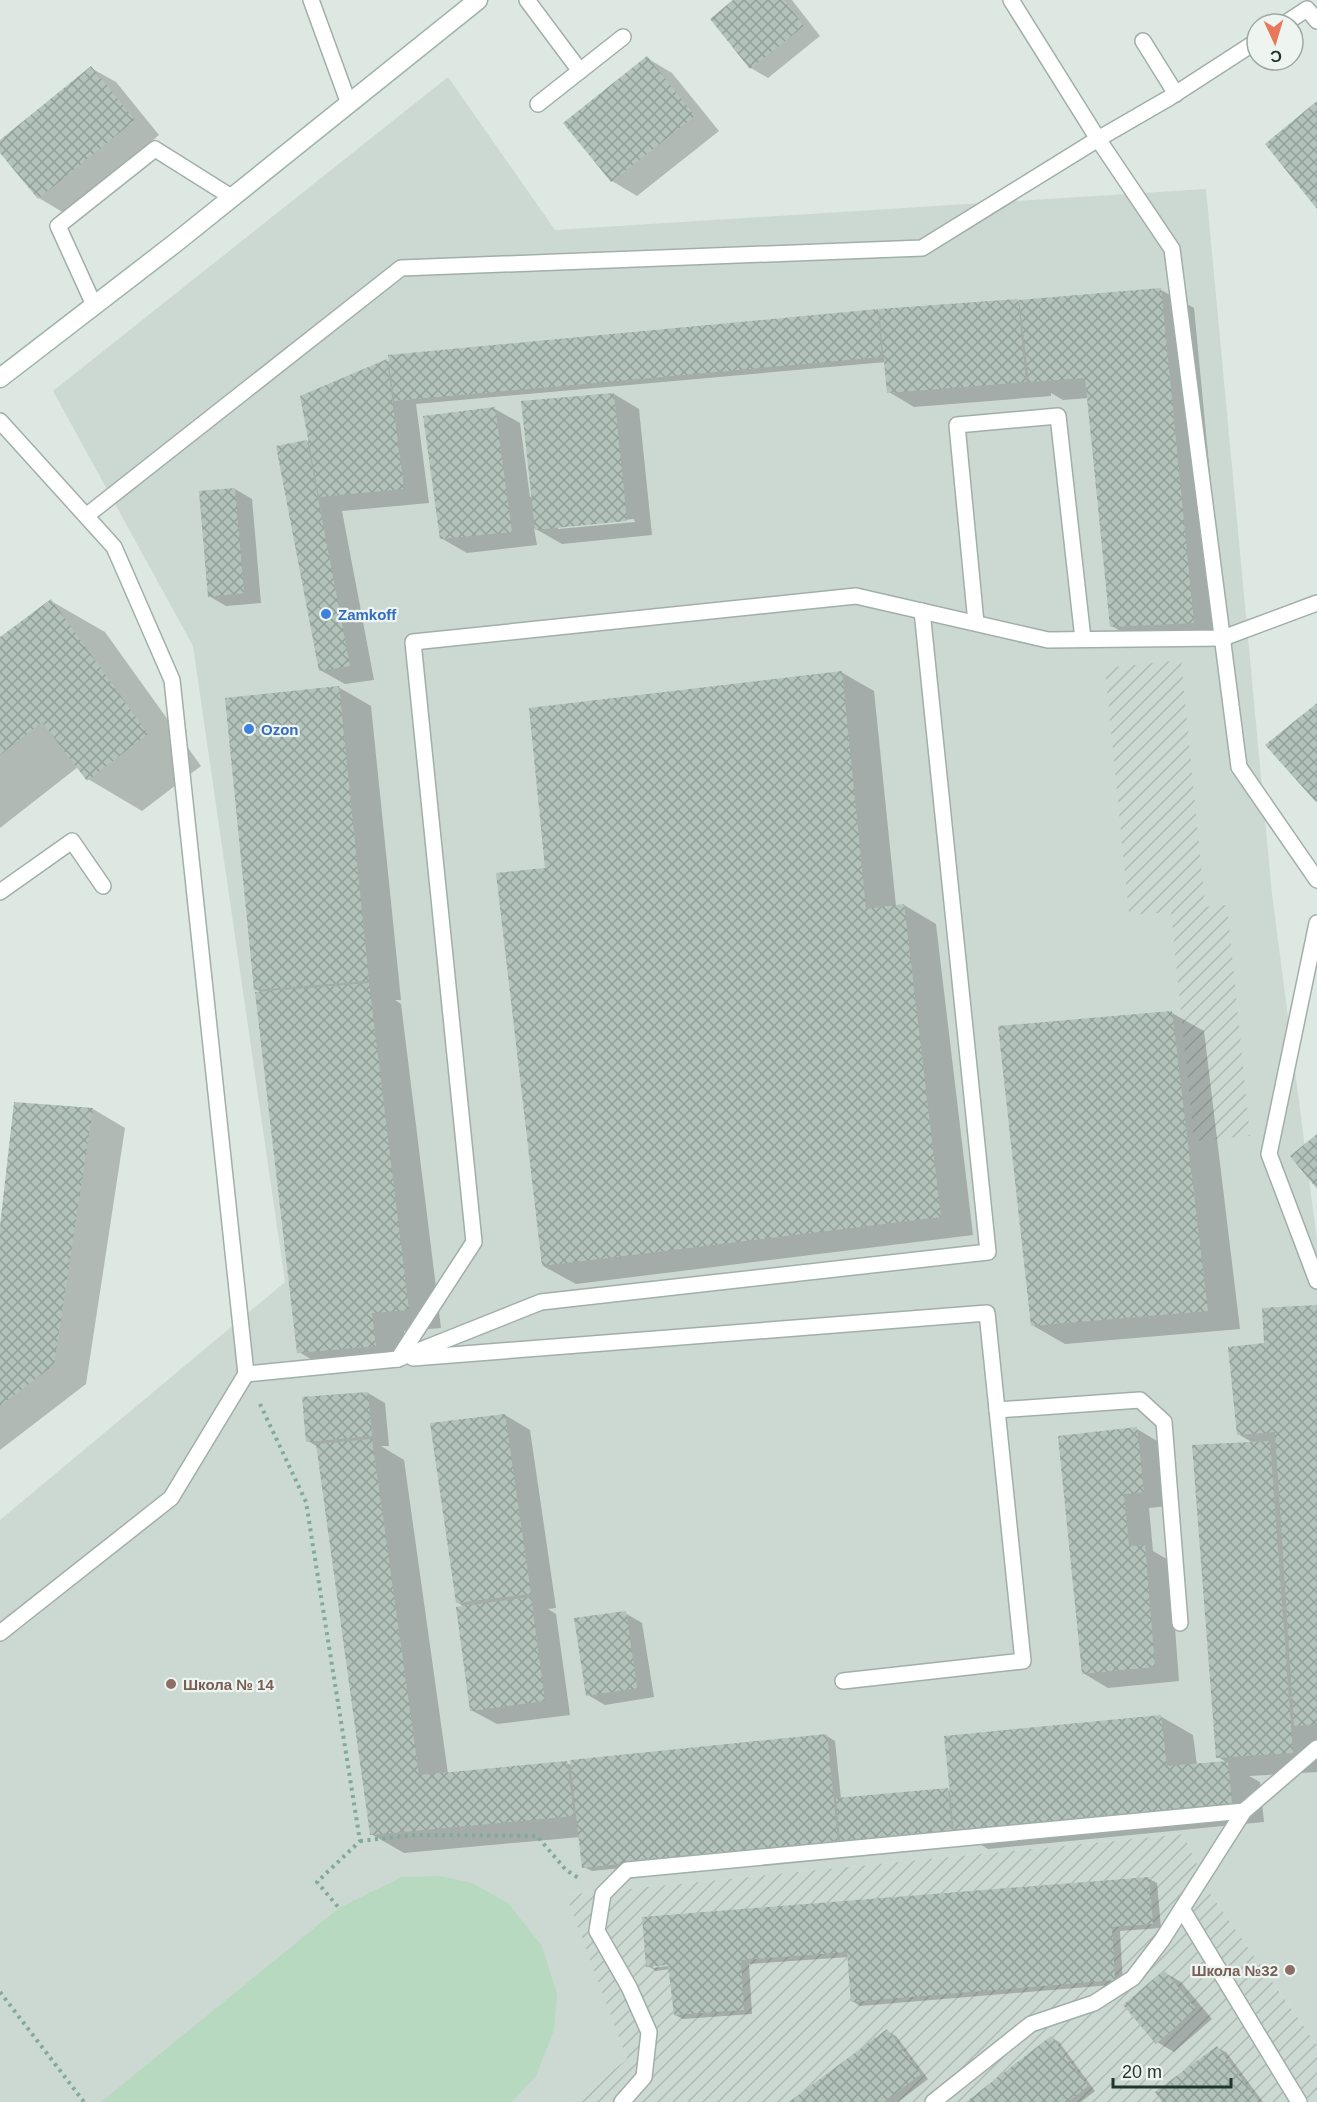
<svg xmlns="http://www.w3.org/2000/svg" width="1317" height="2102" viewBox="0 0 1317 2102" font-family="Helvetica,sans-serif">
<style>
.built{fill:#ccd8d2}
.industrial{fill:url(#industrial-furrows)}
.green{fill:#b7d9bf}
.shadow{fill:#0003;fill-rule:evenodd}
.building{fill:url(#building-cross-hatch)}
.lines{fill:none;stroke-linecap:round;stroke-linejoin:round}
.lane-casing{stroke:#a1afaa;stroke-width:18}
.secondary-casing{stroke:#9eb3aa;stroke-width:21}
.path{stroke:#80aa9b;stroke-width:4;stroke-dasharray:3 4.5;stroke-linecap:butt}
.lane{stroke:#fff;stroke-width:15}
.secondary{stroke:#fff;stroke-width:18}
.shop-dot{fill:#3f7fe0;stroke:#eef5f1;stroke-width:2}
.education-dot{fill:#8d6e63;stroke:#eef5f1;stroke-width:2}
.labels{text-anchor:middle;dominant-baseline:central;stroke-width:4.5;stroke-linejoin:round;paint-order:stroke}
.shop-label{font-size:15px;font-weight:bold;fill:#366cbe;stroke:#eef5f1;text-anchor:start}
.education-label{font-size:15px;font-weight:bold;fill:#785e54;stroke:#eef5f1;text-anchor:start}
</style>
<defs>
<pattern id="industrial-furrows" width="10" height="10" patternUnits="userSpaceOnUse" patternTransform="scale(1.5)"><rect width="10" height="10" fill="#ccd8d2"/><path d="M-1 1l2-2M0 10L10 0M9 11l2-2" fill="none" stroke="#afbab5"/></pattern>
<pattern id="building-cross-hatch" width="8" height="8" patternUnits="userSpaceOnUse" patternTransform="scale(1.5)"><rect width="8" height="8" fill="#b3c3bc"/><path d="M0 0l8 8M0 8l8-8" fill="none" stroke="#919f99"/></pattern>
</defs>
<rect width="100%" height="100%" fill="#dee8e3"/>
<polygon class="built" points="448,77 555,230 1206,189 1272,894 1317,1240 1317,2045 1211,1895 1183,1834 567,1895 627,2059 574,2102 0,2102 0,1520 285,1282 193,646 53,391"/>
<g class="industrial">
<polygon points="1181,660 1205,907 1227,905 1250,1136 1194,1141 1171,912 1129,915 1105,668"/>
<polygon points="1183,1834 1211,1895 1317,2045 1317,2102 574,2102 627,2059 566,1895"/>
</g>
<polygon class="green" points="439,1876 472,1883 508,1903 542,1946 557,1994 554,2030 536,2076 512,2102 101,2102 339,1908 402,1877"/>
<g class="shadow">
<polygon points="736,0 792,0 820,36 768,78 751,68"/>
<polygon points="647,58 672,73 719,131 637,196 612,181 565,123"/>
<polygon points="91,68 116,82 159,135 64,213 39,198 0,150 0,142"/>
<polygon points="1161,290 1194,308 1226,641 1144,645 1112,626 1089,398 1063,400 1051,393 1051,396 914,407 889,392 886,362 416,404 429,503 342,511 374,680 345,684 320,670 278,448 310,441 301,396 387,361 390,362 877,310 881,312"/>
<path d="M614,394L639,409L652,535L562,544L534,528L537,545L467,553L441,538L495,409L520,423L530,497L533,496ZM634,519L635,522L558,529V526Z"/>
<polygon points="235,489 252,499 261,603 226,606 209,596"/>
<polygon points="51,601 105,632 201,766 142,811 88,779 78,767 0,828 0,639"/>
<polygon points="841,672 874,691 896,906 904,905 936,924 973,1235 576,1284 543,1266 546,870"/>
<polygon points="338,687 371,706 401,1000 395,1000 401,1004 441,1328 404,1331 408,1364 331,1371 299,1352 262,993 255,989"/>
<polygon points="1172,1013 1204,1031 1240,1329 1065,1344 1032,1325"/>
<polygon points="15,1104 93,1109 125,1128 86,1384 0,1450 0,1239"/>
<polygon points="1317,1307 1317,1772 1249,1776 1260,1782 1264,1822 988,1849 968,1837 845,1845 592,1871 584,1867 580,1837 404,1853 371,1834 318,1447 308,1441 368,1393 385,1403 389,1446 381,1446 404,1460 448,1774 567,1763 572,1766 827,1736 835,1741 841,1799 948,1790 952,1792 1160,1716 1193,1735 1197,1765 1228,1763 1218,1757 1253,1443 1238,1434 1266,1345"/>
<polygon points="505,1415 530,1430 556,1608 548,1609 556,1614 570,1715 497,1724 471,1710 466,1608 457,1602"/>
<polygon points="1137,1429 1162,1444 1168,1506 1149,1508 1153,1551 1170,1561 1179,1681 1108,1688 1083,1673"/>
<polygon points="625,1613 642,1623 654,1697 605,1705 588,1695"/>
<path d="M1149,1879L1157,1883L1161,1928L1120,1931L1123,1984L860,2006L852,2001L849,1957L749,1964L752,2014L683,2019L675,2015L670,1969L656,1971L648,1966L643,1919ZM675,1962L676,1965L653,1968V1965Z"/>
<polygon points="1164,1972 1181,1982 1212,2019 1174,2052 1157,2042"/>
<polygon points="887,2031 896,2036 928,2079 898,2102 792,2102"/>
<polygon points="1051,2037 1059,2042 1095,2091 1081,2102 968,2102"/>
<polygon points="1217,2048 1226,2052 1263,2102 1164,2102"/>
</g>
<g class="building">
<polygon points="733,0 784,0 804,26 750,69 710,19"/>
<polygon points="647,56 695,116 611,182 563,123"/>
<polygon points="91,66 135,120 38,199 0,153 0,140"/>
<polygon points="1317,101 1317,209 1265,144"/>
<polygon points="1161,288 1194,623 1110,627 1085,378 1029,382 1019,300"/>
<polygon points="1018,299 1026,382 887,393 879,309"/>
<polygon points="878,309 882,357 394,401 388,355"/>
<polygon points="387,359 404,489 319,497 300,396"/>
<polygon points="614,393 627,521 535,530 521,401"/>
<polygon points="495,407 512,532 440,539 423,416"/>
<polygon points="307,440 350,666 319,671 276,446"/>
<polygon points="235,488 244,593 208,597 199,491"/>
<polygon points="51,599 148,734 87,781 42,722 0,755 0,637"/>
<polygon points="842,671 866,909 904,904 941,1217 542,1266 496,873 545,868 529,708"/>
<polygon points="339,686 369,981 254,990 225,698"/>
<polygon points="1317,703 1317,801 1316,802 1265,745"/>
<polygon points="369,983 409,1310 372,1313 376,1346 297,1353 255,992"/>
<polygon points="1172,1011 1208,1311 1031,1326 998,1026"/>
<polygon points="14,1102 93,1108 54,1365 0,1406 0,1226"/>
<polygon points="1317,1134 1317,1189 1290,1156"/>
<polygon points="1317,1305 1317,1724 1294,1726 1275,1432 1237,1435 1228,1347 1264,1343 1262,1308"/>
<polygon points="368,1392 372,1436 306,1442 302,1397"/>
<polygon points="505,1414 531,1594 456,1603 430,1423"/>
<polygon points="1137,1427 1144,1492 1124,1494 1129,1546 1145,1545 1155,1667 1082,1674 1058,1436"/>
<polygon points="372,1439 419,1775 567,1761 574,1816 370,1835 316,1444"/>
<polygon points="1270,1441 1293,1753 1216,1758 1192,1445"/>
<polygon points="531,1597 545,1701 470,1711 456,1607"/>
<polygon points="626,1611 637,1688 586,1696 574,1618"/>
<polygon points="1161,1715 1167,1766 1228,1761 1232,1804 954,1831 944,1736"/>
<polygon points="827,1734 838,1841 582,1868 570,1760"/>
<polygon points="948,1788 952,1831 840,1841 836,1798"/>
<polygon points="1149,1877 1153,1924 1112,1927 1115,1980 851,2002 847,1952 741,1960 744,2010 674,2015 668,1965 646,1967 642,1917"/>
<polygon points="1164,1970 1196,2009 1156,2044 1123,2005"/>
<polygon points="887,2029 921,2074 884,2102 789,2102"/>
<polygon points="1051,2036 1088,2086 1068,2102 966,2102"/>
<polygon points="1217,2046 1259,2102 1162,2102 1155,2092"/>
</g>
<g class="lines">
<defs>
<g id="lane">
<polyline points="311,0 349,104"/>
<polyline points="527,0 580,71"/>
<polyline points="1011,0 1098,139 1169,98 1257,41"/>
<polyline points="1284,24 1307,9 1317,21"/>
<polyline points="1143,41 1176,94"/>
<polyline points="538,104 623,37"/>
<polyline points="94,305 58,226 155,149 233,198"/>
<polyline points="0,421 114,547 172,680 246,1374 398,1359 474,1242 413,642 856,596 1048,640 1223,638 1317,603"/>
<polyline points="86,516 401,268 922,248 1098,139 1172,249 1239,767 1317,880"/>
<polyline points="976,623 957,425 1058,416 1083,639"/>
<polyline points="0,892 72,841 103,886"/>
<polyline points="1317,923 1269,1154 1317,1281"/>
<polyline points="413,1358 987,1313 1023,1661 843,1681"/>
<polyline points="398,1359 541,1302 988,1252 922,611"/>
<polyline points="997,1410 1140,1400 1164,1422 1180,1623"/>
<polyline points="0,1633 171,1498 246,1374"/>
<polyline points="1182,1909 1299,2102"/>
<polyline points="622,2102 644,2077 649,2032 629,1987 597,1931 603,1894 627,1870 1244,1811"/>
<polyline points="933,2102 1031,2024 1094,2003 1133,1978 1162,1940 1244,1811 1317,1748"/>
</g>
<polyline id="secondary" points="0,378 174,244 478,0"/>
</defs>
<use href="#lane" class="lane-casing"/>
<use href="#secondary" class="secondary-casing"/>
<g class="path">
<polyline points="260,1404 306,1502 360,1841 317,1882 339,1908"/>
<polyline points="360,1841 414,1835 537,1836 566,1870 580,1879"/>
<polyline points="0,1992 84,2102"/>
</g>
<use href="#lane" class="lane"/>
<use href="#secondary" class="secondary"/>
</g>
<g class="shop-dot">
<circle cx="326" cy="614" r="6"/>
<circle cx="249" cy="729" r="6"/>
</g>
<g class="education-dot">
<circle cx="171" cy="1684" r="6"/>
<circle cx="1290" cy="1970" r="6"/>
</g>
<g class="labels">
<g class="shop-label">
<text x="338" y="614">Zamkoff</text>
<text x="261" y="729">Ozon</text>
</g>
<g class="education-label">
<text x="183" y="1684">Школа № 14</text>
<text x="1278" y="1970" text-anchor="end">Школа №32</text>
</g>
</g>
<g transform="translate(1275 42) rotate(176)"><circle r="28" fill="#eef5f1" stroke="#9ca9a4" stroke-width="1.5"/>
<path d="M0-4.5L10 22L0 15L-10 22Z" fill="#e8785c"/>
<text y="-9" font-size="16" font-weight="bold" text-anchor="middle" fill="#203730">С</text>
</g>
<path d="M1113 2078v9h118v-9" fill="none" stroke="#203730" stroke-width="3"/>
<text x="1122" y="2078" font-size="18" fill="#203730" stroke="#eef5f1" stroke-width="4.5" paint-order="stroke">20 m</text>
</svg>
